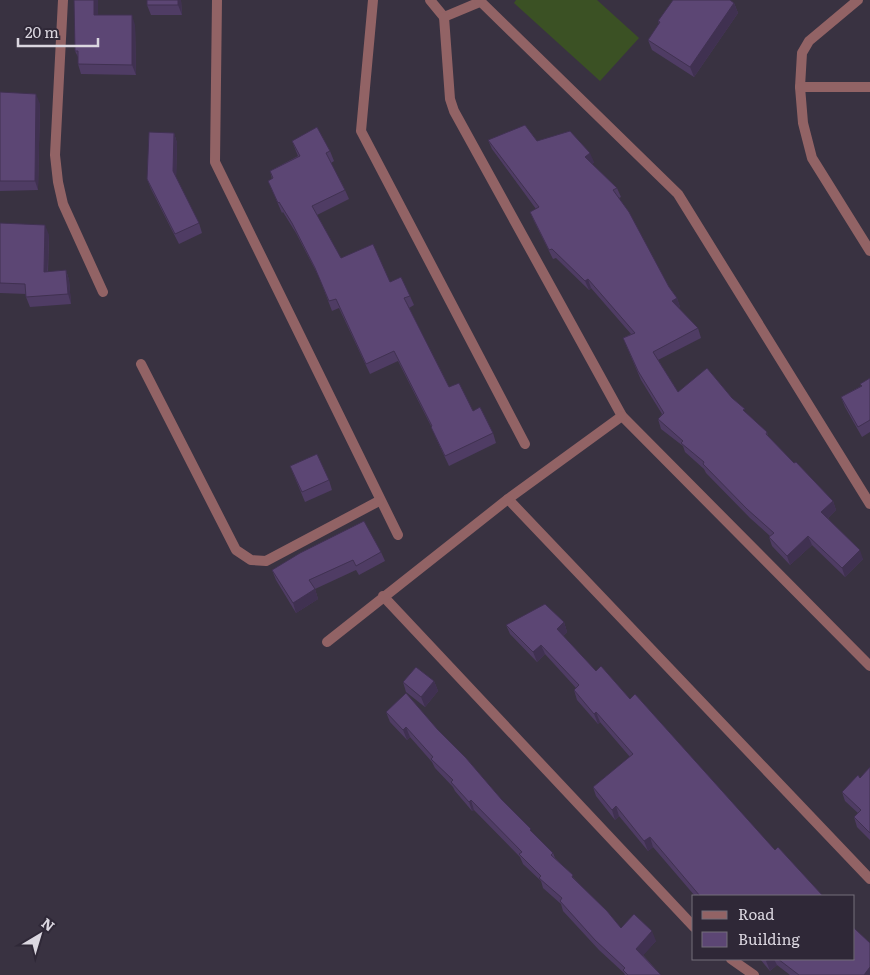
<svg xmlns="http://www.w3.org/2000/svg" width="870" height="975" viewBox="0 0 870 975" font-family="Literata,serif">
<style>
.pitch{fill:#3b5124}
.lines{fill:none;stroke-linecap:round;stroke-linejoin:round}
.street{stroke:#926365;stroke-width:10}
.wall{fill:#4f3c64}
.shaded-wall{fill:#403151}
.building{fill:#5c4674;stroke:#403151}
</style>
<rect width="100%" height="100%" fill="#393241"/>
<polygon class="pitch" points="516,0 597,0 639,38 600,81 514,3"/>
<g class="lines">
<g class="street">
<polyline points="63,0 55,155 58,182 63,204 103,292"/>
<polyline points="217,0 215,162 398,535"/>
<polyline points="373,0 361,131 525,444"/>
<polyline points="430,0 444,17 480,2"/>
<polyline points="479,0 678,194 870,504"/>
<polyline points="858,0 809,41 802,53 800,87 803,123 812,158 870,251"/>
<polyline points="444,17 450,99 454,111 622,416 870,666"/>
<polyline points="800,87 870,87"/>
<polyline points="141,364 236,550 251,560 266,561 379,501"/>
<polyline points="508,499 870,879"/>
<polyline points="383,596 694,927"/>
<polyline points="327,642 508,499 622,416"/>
<polyline points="731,959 754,975"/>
</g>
</g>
<g class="wall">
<polygon points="98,0 98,15 135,25 136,75 81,74 78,64 78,57 75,51"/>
<polygon points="181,0 182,15 151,15 147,5"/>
<polygon points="734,3 738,13 694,77 652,50 648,40 659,24 658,21"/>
<polygon points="0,92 40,104 38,190 0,191"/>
<polygon points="174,133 177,143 176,179 199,223 202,233 179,244 151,189 147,179"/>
<polygon points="488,140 537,141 594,162 592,164 617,188 621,197 619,198 669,287 677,298 680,307 678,308 698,328 701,338 658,360 678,392 732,398 747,414 767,432 768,437 794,463 833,501 836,510 828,518 863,559 845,577 812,545 790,565 772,546 769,537 770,536 750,518 706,473 704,469 685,452 683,446 661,429 658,419 662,414 641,380 623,338 631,334 591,288 589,290 556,258 553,259 534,221 530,212 536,209 492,149"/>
<polygon points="292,141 330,151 334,161 331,163 345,190 349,199 317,215 341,258 390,282 410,296 414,305 409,308 449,387 473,411 493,433 496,443 449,466 435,436 431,426 398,361 370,374 339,308 332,311 319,277 296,233 283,212 282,213 268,181 272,179 270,171 298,156"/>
<polygon points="0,223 49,235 48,272 66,270 69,280 71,304 30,307 26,297 26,294 0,293"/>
<polygon points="870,378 870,432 862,437 845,407 841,397 861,386 860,384"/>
<polygon points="290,466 329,480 332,490 305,502"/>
<polygon points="381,552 385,561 359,575 356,570 315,589 318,599 296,613 276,580 272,570"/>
<polygon points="564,622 567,632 563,636 596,671 630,699 775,850 823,896 695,896 653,847 648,851 619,816 615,820 596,796 593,787 630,757 600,722 598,724 577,700 574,690 576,688 545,654 537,662 510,634 506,625"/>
<polygon points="434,681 438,691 425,707 406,692 403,682"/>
<polygon points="386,712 438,730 533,834 553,853 555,858 621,928 656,941 643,955 661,975 625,975 624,973 599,950 563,911 561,904 543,888 541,881 523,864 520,857 474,810 472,811 455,791 453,787 435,768 432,762 410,737 407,740 390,722"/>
<polygon points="870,767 870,840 857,827 854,817 858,813 845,801 842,792 860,778"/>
<polygon points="760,959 854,959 870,975 790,975 777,965 770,971"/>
</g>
<g class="shaded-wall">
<polygon points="94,0 98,0 98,25 94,15"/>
<polygon points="178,0 181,0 182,15 178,5"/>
<polygon points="734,3 738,13 694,77 690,67"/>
<polygon points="132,15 135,25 136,75 132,65"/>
<polygon points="36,94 40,104 38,190 35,181"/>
<polygon points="174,133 177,143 176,181 173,171"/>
<polygon points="590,153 594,162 589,166 585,157"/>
<polygon points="45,225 49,235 47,282 44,272"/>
<polygon points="66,270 69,280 71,304 68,294"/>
<polygon points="588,279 591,288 589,290 585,281"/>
<polygon points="677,298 680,307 675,310 672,301"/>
<polygon points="833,501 836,510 825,521 821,512"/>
<polygon points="808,536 812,545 790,565 787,556"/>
<polygon points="860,550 863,559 845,577 842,568"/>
<polygon points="315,589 318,599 296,613 293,603"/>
<polygon points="564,622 567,632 560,639 557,629"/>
<polygon points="541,645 545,654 537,662 533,652"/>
<polygon points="434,681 438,691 425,707 421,697"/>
<polygon points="596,712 600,722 598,724 594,714"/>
<polygon points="406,727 410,737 407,740 403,730"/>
<polygon points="471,800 474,810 472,811 469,802"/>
<polygon points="616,806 619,816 615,820 612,810"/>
<polygon points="650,837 653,847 648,851 644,841"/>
<polygon points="652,931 656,941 640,959 636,949"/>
<polygon points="768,959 774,959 777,965 770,971 766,961"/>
<polygon points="870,967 870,975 864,975 866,972"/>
</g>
<g class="building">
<polygon points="74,0 94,0 94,15 132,15 132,65 78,64 78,51 75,51"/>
<rect x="147" y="0" width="31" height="5"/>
<polygon points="673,0 730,0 734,3 690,67 648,40 660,22 658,21"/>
<polygon points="0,92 36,94 35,181 0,181"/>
<polygon points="525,125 537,141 570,131 590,153 585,157 617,188 613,190 629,212 669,287 677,298 672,301 698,328 653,352 678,392 707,368 732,398 745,409 743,410 767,432 766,434 794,463 796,462 833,501 821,512 860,550 842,568 808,536 787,556 769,537 774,533 747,509 703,464 704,462 681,443 683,441 658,419 664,413 638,371 623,338 635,333 588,279 585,281 552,249 549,250 530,212 539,207 488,140"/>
<polygon points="317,127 330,151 326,153 345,190 312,206 341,258 373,244 390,282 401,277 410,296 404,298 449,387 459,383 473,411 480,407 493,433 445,456 431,427 432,426 394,351 366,364 336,299 329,301 315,268 292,223 279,202 278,203 268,181 273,178 270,171 300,156 292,141"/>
<polygon points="149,132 174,133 173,171 199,223 175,234 147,179"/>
<polygon points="0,223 45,225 44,272 66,270 68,294 26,297 25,284 0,283"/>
<polygon points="870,378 870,420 858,427 841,397 862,386 860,384"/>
<polygon points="317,454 329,480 302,492 290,466"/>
<polygon points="364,521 381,552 356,566 353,560 309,580 315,589 293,603 272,570 300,553"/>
<polygon points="545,604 564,622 557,629 596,671 601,666 630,699 635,694 775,850 778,847 823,896 700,896 650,837 644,841 616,806 612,810 593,787 633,754 596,712 594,714 574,690 579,685 541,645 533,652 506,625"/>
<polygon points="416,667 434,681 421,697 403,682"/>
<polygon points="406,693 438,730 466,758 502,800 531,829 530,830 553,853 551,855 573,875 572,877 607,911 621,928 634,914 652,931 636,949 661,975 628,975 623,970 625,968 595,940 560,901 562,898 539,878 541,876 519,854 522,852 471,800 469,802 451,782 453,780 431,759 433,757 406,727 403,730 386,712"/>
<polygon points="870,767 870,833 854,817 861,810 842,792 858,775 860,778"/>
<polygon points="854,928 870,943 870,967 864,975 799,975 778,959 854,959"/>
</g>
<rect x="692" y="895" width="162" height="65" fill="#2f2837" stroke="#746e7b"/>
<rect x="702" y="911" width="25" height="8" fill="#926365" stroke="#746e7b"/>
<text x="738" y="920" font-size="15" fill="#dbd7e0">Road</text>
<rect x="702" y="932" width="25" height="15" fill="#5c4674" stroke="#746e7b"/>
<text x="738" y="945" font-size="15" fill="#dbd7e0">Building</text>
<g transform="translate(40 935) rotate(38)" stroke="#2f2837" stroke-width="4" paint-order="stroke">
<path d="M0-4L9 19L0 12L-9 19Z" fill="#dbd7e0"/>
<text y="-8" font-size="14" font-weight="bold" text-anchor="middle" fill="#dbd7e0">N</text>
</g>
<path d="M18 38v8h80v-8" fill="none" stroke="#dbd7e0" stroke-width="2.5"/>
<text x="25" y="38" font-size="15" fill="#dbd7e0" stroke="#2f2837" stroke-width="4" paint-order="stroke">20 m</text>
</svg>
